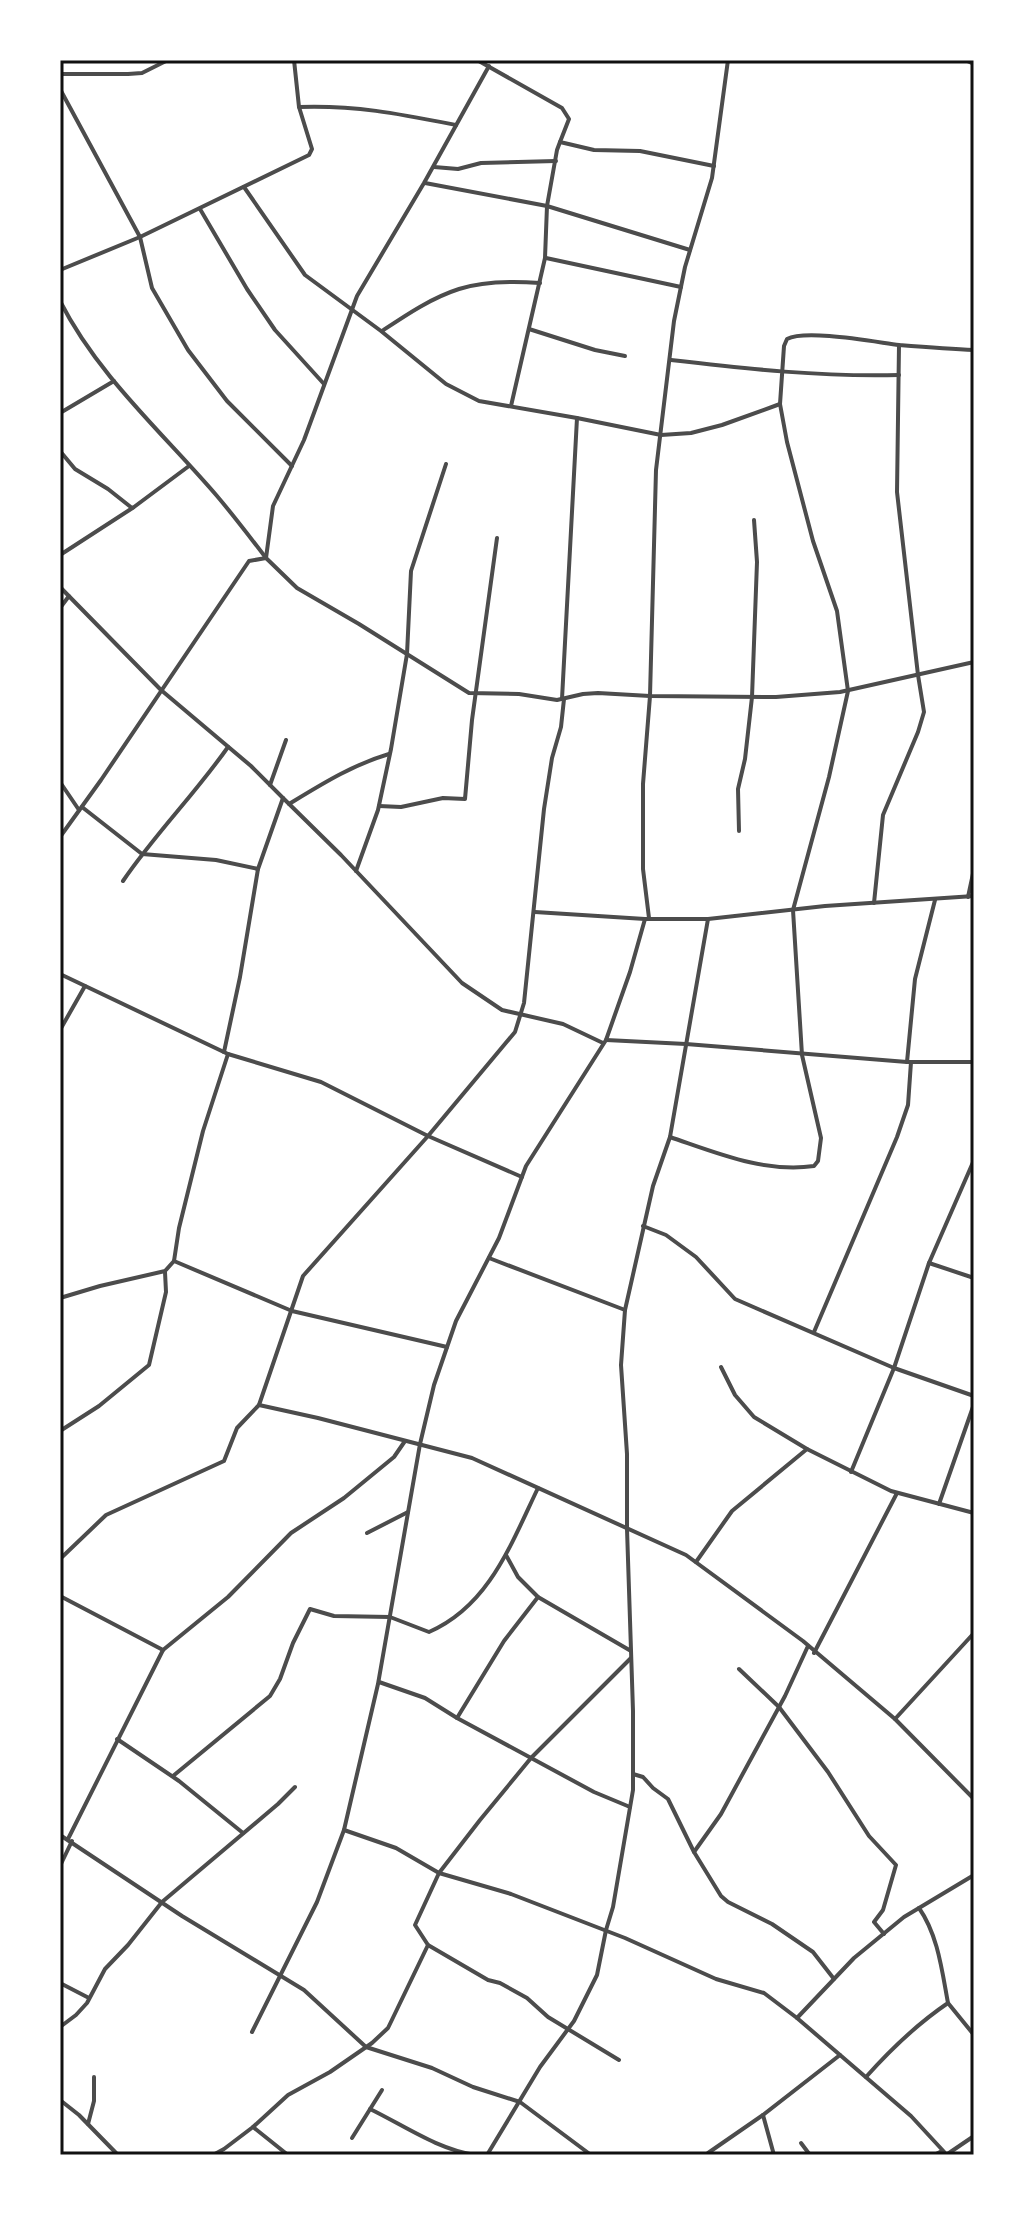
<svg xmlns="http://www.w3.org/2000/svg" width="1034" height="2215" viewBox="0 0 1034 2215" font-family="'Source Sans 3',sans-serif">
<style>
.lines{fill:none;stroke-linecap:round;stroke-linejoin:round}
.minor{stroke:#4c4c4c;stroke-width:4}
.neatline{fill:none;stroke:#111;stroke-width:3}
</style>
<rect width="100%" height="100%" fill="#fff"/>
<g class="lines">
<g class="minor">
<polyline points="477,60 562,108 569,119 560,142 594,150 640,151 714,166"/>
<polyline points="965,60 974,64"/>
<polyline points="489,66 424,183 357,296 304,440 273,506 266,558 297,588 359,624 469,693 519,694 557,700 583,694 598,693 650,696 776,697 840,692 974,662"/>
<polyline points="60,74 128,74 142,73 168,60"/>
<polyline points="60,89 140,237 152,288 188,350 227,401 292,466"/>
<path d="M299,107C356,105 400,114 456,125"/>
<polyline points="434,167 458,169 481,163 556,161"/>
<polyline points="425,183 547,206 690,250"/>
<polyline points="244,187 305,275 381,331 446,384 479,401 577,418 661,435 691,433 722,425 780,404"/>
<polyline points="200,209 247,289 275,330 324,384"/>
<polyline points="546,258 681,287"/>
<polyline points="60,270 140,237 309,155 312,149 299,107 294,60"/>
<path d="M60,301C98,376 163,433 217,496C234,516 250,537 266,558L249,561L101,780L60,837"/>
<polyline points="529,329 595,350 625,356"/>
<path d="M382,331C406,315 431,298 459,289C484,281 513,281 540,283"/>
<path d="M671,360C749,369 820,377 899,375"/>
<polyline points="511,406 545,258 547,206 557,150 560,142"/>
<polyline points="60,413 114,381"/>
<polyline points="60,451 75,469 108,489 132,508"/>
<polyline points="60,555 134,507 189,466"/>
<polyline points="60,587 161,690 251,766 283,798 341,855 462,983 502,1010 563,1024 603,1043"/>
<polyline points="60,608 69,596"/>
<polyline points="562,699 577,418"/>
<polyline points="60,782 79,810"/>
<polyline points="270,785 286,740"/>
<path d="M289,804C322,784 352,765 389,754"/>
<polyline points="379,806 401,807 443,798 465,799 472,720 497,538"/>
<polyline points="82,807 142,854 216,860 258,869"/>
<polyline points="739,831 738,789 745,759 752,697 757,562 754,520"/>
<polyline points="356,871 378,810 391,749 407,654 411,571 446,464"/>
<path d="M123,881C155,834 195,794 228,747"/>
<polyline points="968,897 974,869"/>
<polyline points="874,903 883,815 918,732 924,712 918,675 897,492 899,345"/>
<polyline points="535,912 645,919 708,919 825,906 974,896"/>
<polyline points="649,918 643,869 643,784 650,696 656,470 674,321 685,267 712,178 728,60"/>
<polyline points="60,974 228,1054 321,1082 428,1136 522,1177"/>
<polyline points="60,1030 85,986"/>
<polyline points="606,1040 686,1044 907,1062 974,1062"/>
<polyline points="224,1052 240,977 258,869 283,798"/>
<polyline points="907,1062 915,979 935,900"/>
<path d="M670,1137C717,1153 764,1173 814,1166L818,1161L821,1138L802,1055L793,910L829,777L848,691L837,611L813,541L787,442L780,404L784,346L787,339C806,329 875,342 899,345C924,347 949,349 974,350"/>
<polyline points="643,1226 666,1235 696,1257 735,1299 894,1368 974,1396"/>
<polyline points="489,1258 625,1310"/>
<polyline points="174,1261 292,1311 447,1347"/>
<polyline points="929,1263 974,1278"/>
<polyline points="60,1298 100,1286 165,1271 174,1261 179,1228 203,1131 228,1054"/>
<polyline points="814,1332 897,1137 908,1105 911,1062"/>
<polyline points="721,1367 735,1395 754,1417 807,1449"/>
<polyline points="259,1405 303,1276 428,1136 515,1032 524,1003 544,809 552,758 561,727 564,699"/>
<polyline points="60,1431 99,1406 149,1365 166,1292 165,1272"/>
<polyline points="851,1472 894,1368 929,1263 974,1160"/>
<polyline points="939,1504 974,1404"/>
<polyline points="367,1533 408,1512"/>
<polyline points="506,1555 518,1577 538,1597 631,1651"/>
<polyline points="60,1559 106,1515 224,1461 237,1428 259,1405 318,1418 472,1458 686,1555 803,1641 895,1719 974,1799"/>
<polyline points="696,1562 732,1511 807,1449 891,1491 974,1513"/>
<polyline points="60,1596 163,1650 228,1597 291,1533 344,1498 394,1457 405,1441"/>
<polyline points="814,1653 897,1493"/>
<polyline points="739,1669 779,1707 828,1772 869,1836 896,1865 883,1910 874,1922 884,1934"/>
<polyline points="379,1682 425,1698 457,1718 594,1792 630,1807"/>
<polyline points="457,1718 504,1641 538,1597"/>
<polyline points="895,1719 974,1633"/>
<polyline points="117,1739 179,1781 243,1833"/>
<polyline points="633,1774 643,1777 653,1788 668,1799 694,1852 721,1896 728,1902 772,1924 813,1952 834,1979"/>
<path d="M173,1776L270,1696L280,1679L293,1643L310,1609L334,1616L390,1617L429,1632C489,1606 511,1544 538,1488"/>
<polyline points="344,1830 396,1848 439,1873 511,1894 625,1938 716,1979 764,1993 797,2018 911,2116 947,2155"/>
<polyline points="60,1835 182,1916 304,1990 366,2047 432,2068 473,2087 520,2102 591,2155"/>
<polyline points="68,1839 163,1650"/>
<polyline points="694,1852 721,1814 785,1696 808,1646"/>
<polyline points="60,1866 72,1841"/>
<polyline points="60,1983 89,1998"/>
<polyline points="948,2003 974,2035"/>
<polyline points="797,2018 854,1958 904,1917 974,1875"/>
<polyline points="60,2027 76,2015 87,2003 105,1969 128,1945 162,1902 278,1804 295,1787"/>
<polyline points="252,2032 317,1902 344,1830 378,1684 420,1444 434,1385 456,1321 499,1238 526,1166 606,1040 630,972 645,919"/>
<polyline points="619,2060 548,2017 527,1998 500,1983 488,1980 428,1945 415,1925 439,1873 480,1820 531,1758 631,1658"/>
<path d="M866,2077C891,2049 917,2024 948,2003C942,1971 938,1935 919,1908"/>
<polyline points="60,2100 79,2115 118,2155"/>
<path d="M370,2109C405,2126 437,2149 475,2155"/>
<polyline points="763,2115 774,2155"/>
<polyline points="88,2124 94,2101 94,2077"/>
<polyline points="253,2127 288,2095 330,2072 372,2043 388,2028 428,1945"/>
<polyline points="352,2138 382,2090"/>
<polyline points="801,2143 810,2155"/>
<polyline points="708,2153 763,2115 840,2055"/>
<polyline points="213,2155 224,2149 253,2127 288,2155"/>
<polyline points="487,2155 540,2067 574,2021 597,1975 606,1930 613,1907 633,1790 633,1711 627,1529 627,1454 621,1365 625,1310 653,1186 670,1137 708,919"/>
<polyline points="934,2155 942,2151"/>
<polyline points="946,2155 974,2136"/>
</g>
</g>
<rect width="1034" height="2215" fill="none" stroke="#ffffff" stroke-width="124"/>
<rect x="62" y="62" width="910" height="2091" class="neatline"/>
</svg>
